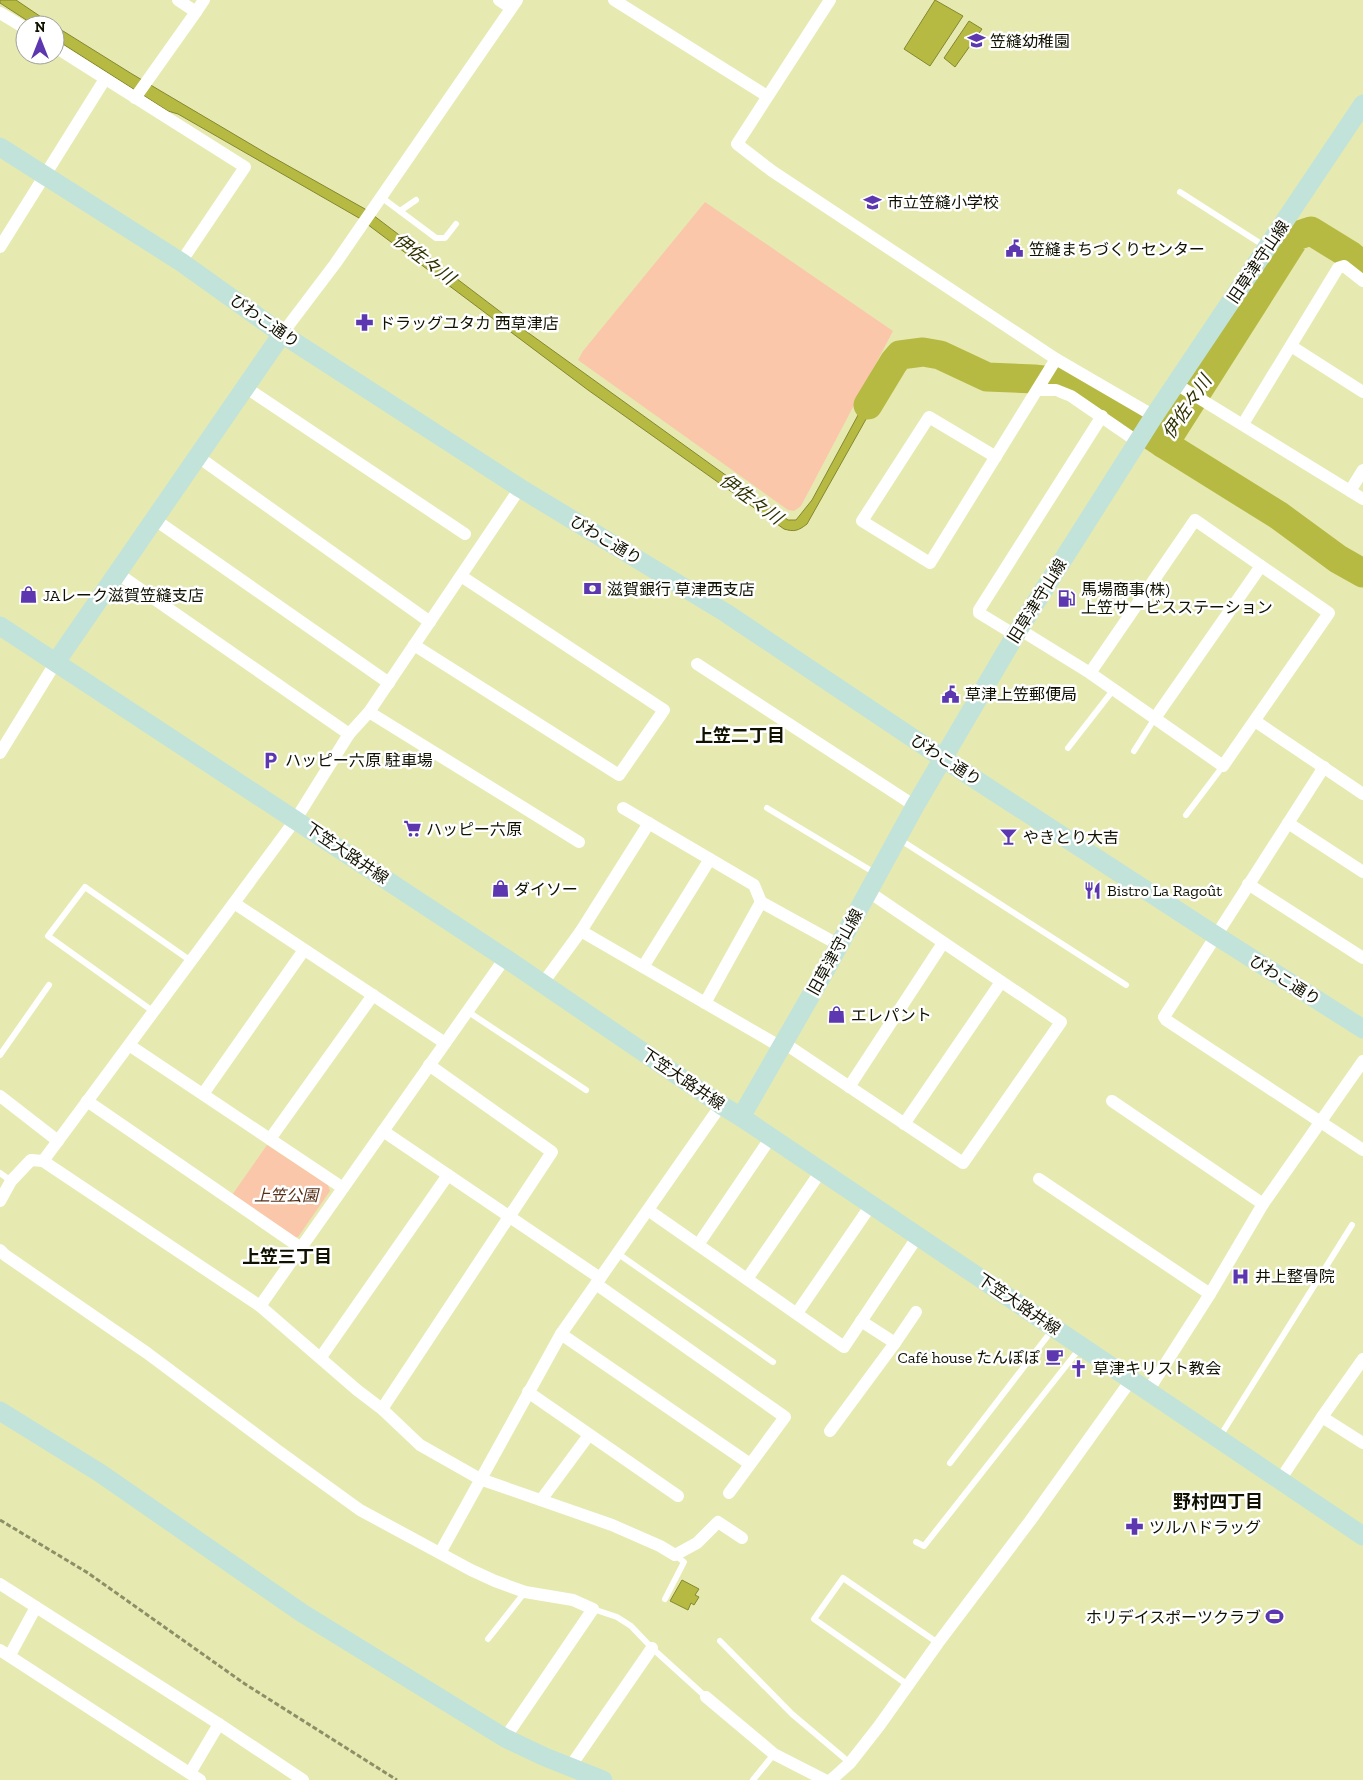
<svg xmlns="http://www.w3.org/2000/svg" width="1363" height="1780" viewBox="0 0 1363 1780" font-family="'Zilla Slab','Noto Sans JP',serif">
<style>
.green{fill:#fbc7aa}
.water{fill:#b6ba43;stroke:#84872f}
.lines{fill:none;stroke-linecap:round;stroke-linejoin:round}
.river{stroke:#b6ba43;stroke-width:29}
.path{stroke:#8d9067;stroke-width:3;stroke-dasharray:5 2.5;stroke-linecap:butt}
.lane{stroke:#fff;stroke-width:6}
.street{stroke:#fff;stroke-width:12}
.secondary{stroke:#c2e3da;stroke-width:19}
.labels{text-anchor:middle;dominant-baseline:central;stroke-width:5;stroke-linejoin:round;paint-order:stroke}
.poi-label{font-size:16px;fill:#101100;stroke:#fff;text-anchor:start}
.street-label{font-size:16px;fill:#101100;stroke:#fff}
.park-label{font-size:16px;font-style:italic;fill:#552e15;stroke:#fff}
.water-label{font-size:18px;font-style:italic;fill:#303200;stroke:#fff}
.neighbourhood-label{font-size:18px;font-weight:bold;fill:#101100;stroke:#fff}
</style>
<rect width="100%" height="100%" fill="#e6eab1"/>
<g class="green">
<polygon points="705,202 893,331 801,506 794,511 788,510 578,360 583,351"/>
<polygon points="267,1145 328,1185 330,1191 298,1237 293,1238 232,1195"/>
</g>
<g class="water">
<polygon points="0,0 16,0 53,25 34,25 0,3"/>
<polygon points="935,0 963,16 930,66 904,49"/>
<polygon points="969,21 982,29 955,67 944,58"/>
<path d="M55,26L132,74L269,155L365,209L523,329L788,520H796L812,500L883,369L892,373L807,524C798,531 794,532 784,529L588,390L359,218L178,114L168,111L55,39Z"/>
<polygon points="682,1580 699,1589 695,1595 699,1597 694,1605 691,1603 688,1610 670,1601"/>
</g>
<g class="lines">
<g class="river">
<polyline points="868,405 894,362 900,355 923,352 940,355 987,377 1034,379 1069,383 1088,393 1164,444 1296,236 1311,231 1350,255 1363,266"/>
<polyline points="1164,444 1278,515 1338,559 1363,573"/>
</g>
<polyline class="path" points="0,1520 88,1573 245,1684 397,1780"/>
<g class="lane">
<polyline points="1180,192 1266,247"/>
<polyline points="381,197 436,238 445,238 456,224"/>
<polyline points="400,211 416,200"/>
<polyline points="1068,748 1114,689"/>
<polyline points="1134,751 1155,718"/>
<polyline points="767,808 875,873"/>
<polyline points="1186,815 1223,766"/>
<polyline points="899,839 1126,985"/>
<polyline points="467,1011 586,1090"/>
<polyline points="154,1012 48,936 85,887 191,961"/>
<polyline points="0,1055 49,985"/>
<polyline points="0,1173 11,1181"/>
<polyline points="617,1253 773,1362"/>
<polyline points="1219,1438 1352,1225"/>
<polyline points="950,1463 1053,1329"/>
<polyline points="916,1542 924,1546 1080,1348"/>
<polyline points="665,1599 684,1562 675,1555"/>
<polyline points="593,1609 617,1617 631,1626 652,1648 706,1697"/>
<polyline points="488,1639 525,1592"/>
<polyline points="720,1641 792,1714 850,1763"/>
<polyline points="908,1685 814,1619 843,1578 938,1643"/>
<polyline points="753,1780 774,1754"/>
</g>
<g class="street">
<polyline points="178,0 196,12 204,0"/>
<polyline points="499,0 511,8"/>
<polyline points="614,0 767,96"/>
<polyline points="830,0 737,144 772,171 1056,359 1154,416"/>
<polyline points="0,13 25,28"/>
<polyline points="55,47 245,167 181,262"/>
<polyline points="135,98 196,12"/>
<polyline points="0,247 105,79"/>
<polyline points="282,334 335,264 517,0"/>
<polyline points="1291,346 1363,392"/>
<polyline points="1176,384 1363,499"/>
<polyline points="245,387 465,534"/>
<polyline points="1038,390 1056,390 1071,396 1138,442"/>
<polyline points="1243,424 1338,268 1344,266 1363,281"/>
<polyline points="197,456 430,622"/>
<polyline points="996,457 929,417 862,521 930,563 1056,359"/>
<polyline points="1350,491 1363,470"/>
<polyline points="154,519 389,683"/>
<polyline points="117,573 349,734"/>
<polyline points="1019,629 1090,673 1223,766 1329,613 1195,520 1090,673"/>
<polyline points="1015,635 979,613 979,610 1102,416"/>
<polyline points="414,645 619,775 664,710 461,576"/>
<polyline points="697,664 915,806"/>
<polyline points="369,712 579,842"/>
<polyline points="1155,718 1261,566"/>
<polyline points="1255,721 1363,794"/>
<polyline points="0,753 56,662"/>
<polyline points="1324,767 1164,1017 1166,1020 1363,1150"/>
<polyline points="623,808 754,885 761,902 839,945"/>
<polyline points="1288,823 1363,872"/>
<polyline points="1248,884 1363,958"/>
<polyline points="234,903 445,1043"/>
<polyline points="581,931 781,1047"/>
<polyline points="643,967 710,859"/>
<polyline points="543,983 581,931 649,823"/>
<polyline points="705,1003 761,902"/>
<polyline points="784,1043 963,1163 1061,1022 869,892"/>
<polyline points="129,1045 343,1188"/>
<polyline points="849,1087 943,943"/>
<polyline points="203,1094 304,950"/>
<polyline points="0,1096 58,1141"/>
<polyline points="87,1101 301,1248"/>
<polyline points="1112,1101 1263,1204"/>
<polyline points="904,1124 1001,982"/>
<polyline points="383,1131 600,1278"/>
<polyline points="270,1139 373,995"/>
<polyline points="43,1161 296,819 349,734 369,712 520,488"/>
<polyline points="1039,1179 1210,1294"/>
<polyline points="0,1201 11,1181 31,1160 43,1161 260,1306 357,1390 382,1409 420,1445 480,1479 612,1525 660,1546 675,1555 697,1543 718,1522 742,1538"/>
<polyline points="648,1210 844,1347 918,1236"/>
<polyline points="698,1245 771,1137"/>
<polyline points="0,1250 5,1255 147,1353 277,1450 360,1510 471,1570 495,1581 525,1592 573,1600 593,1609 505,1738"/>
<polyline points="747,1279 821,1171"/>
<polyline points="596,1284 785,1417 729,1493"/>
<polyline points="260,1306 505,958"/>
<polyline points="797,1313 871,1205"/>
<polyline points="861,1321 895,1343"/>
<polyline points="561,1334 750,1464"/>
<polyline points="321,1357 448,1175"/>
<polyline points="1363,1359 1322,1417 1363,1443"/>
<polyline points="1148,1391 1210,1294 1263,1204 1363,1061"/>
<polyline points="528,1392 678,1496"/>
<polyline points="382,1409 552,1152 429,1065"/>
<polyline points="830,1431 895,1343 916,1312"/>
<polyline points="1280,1480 1322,1417"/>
<polyline points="541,1500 589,1435"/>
<polyline points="440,1553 561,1334 721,1105"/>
<polyline points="0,1584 219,1724 303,1780"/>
<polyline points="0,1650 200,1780"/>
<polyline points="10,1655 36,1607"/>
<polyline points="706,1697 774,1754 825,1780"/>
<polyline points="570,1767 652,1648"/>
<polyline points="190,1773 219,1724"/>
<polyline points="831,1780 850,1763 879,1726 938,1643 1030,1521 1131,1380"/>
</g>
<g class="secondary">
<polyline points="0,147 181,262 282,334 520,488 726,613 944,759 1215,935 1363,1029"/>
<polyline points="0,626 505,958 721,1105 741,1117 1363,1536"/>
<polyline points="56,662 282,334"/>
<polyline points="741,1117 826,969 915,806 1019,629 1154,416 1363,104"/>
<polyline points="0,1411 100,1473 302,1613 505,1738 545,1757 603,1780"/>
</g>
</g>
<defs>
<symbol id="school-bare" viewBox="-9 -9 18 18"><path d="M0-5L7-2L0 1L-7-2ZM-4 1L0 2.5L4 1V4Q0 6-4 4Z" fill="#5c37af" stroke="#fff" stroke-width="2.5" paint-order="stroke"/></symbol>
<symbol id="civic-bare" viewBox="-9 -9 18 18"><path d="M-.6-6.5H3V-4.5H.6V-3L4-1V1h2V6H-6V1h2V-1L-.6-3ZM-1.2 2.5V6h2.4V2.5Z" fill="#5c37af" stroke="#fff" stroke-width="2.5" paint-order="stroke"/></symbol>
<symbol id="pharmacy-bare" viewBox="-9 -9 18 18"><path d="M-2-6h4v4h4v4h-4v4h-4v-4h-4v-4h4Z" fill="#5c37af" stroke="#fff" stroke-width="2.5" paint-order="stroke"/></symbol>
<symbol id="bank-bare" viewBox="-9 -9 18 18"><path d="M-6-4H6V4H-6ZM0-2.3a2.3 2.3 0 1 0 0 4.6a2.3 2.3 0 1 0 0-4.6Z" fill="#5c37af" stroke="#fff" stroke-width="2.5" paint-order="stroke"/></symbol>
<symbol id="shop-bare" viewBox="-9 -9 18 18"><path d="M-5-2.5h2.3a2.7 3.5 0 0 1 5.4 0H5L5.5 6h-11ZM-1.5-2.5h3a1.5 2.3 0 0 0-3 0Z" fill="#5c37af" stroke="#fff" stroke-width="2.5" paint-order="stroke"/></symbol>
<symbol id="fuel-bare" viewBox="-9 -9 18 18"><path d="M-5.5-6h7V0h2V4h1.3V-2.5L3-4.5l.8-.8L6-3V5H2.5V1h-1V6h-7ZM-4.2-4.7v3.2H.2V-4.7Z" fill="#5c37af" stroke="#fff" stroke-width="2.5" paint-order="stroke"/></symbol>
<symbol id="parking-bare" viewBox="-9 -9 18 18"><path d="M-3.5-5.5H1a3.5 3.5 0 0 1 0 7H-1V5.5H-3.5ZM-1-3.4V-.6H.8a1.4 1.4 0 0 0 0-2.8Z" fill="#5c37af" stroke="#fff" stroke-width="2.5" paint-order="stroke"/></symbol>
<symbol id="supermarket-bare" viewBox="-9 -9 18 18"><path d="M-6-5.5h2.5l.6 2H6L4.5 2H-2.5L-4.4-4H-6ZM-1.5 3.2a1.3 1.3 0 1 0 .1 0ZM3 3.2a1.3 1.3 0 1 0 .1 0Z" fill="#5c37af" stroke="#fff" stroke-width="2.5" paint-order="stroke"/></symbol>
<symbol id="bar-bare" viewBox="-9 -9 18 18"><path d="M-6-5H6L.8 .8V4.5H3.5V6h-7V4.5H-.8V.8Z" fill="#5c37af" stroke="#fff" stroke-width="2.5" paint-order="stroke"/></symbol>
<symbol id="restaurant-bare" viewBox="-9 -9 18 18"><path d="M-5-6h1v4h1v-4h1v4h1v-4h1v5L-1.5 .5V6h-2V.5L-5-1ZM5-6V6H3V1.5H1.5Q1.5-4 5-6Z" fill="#5c37af" stroke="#fff" stroke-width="2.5" paint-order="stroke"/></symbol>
<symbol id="hospital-bare" viewBox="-9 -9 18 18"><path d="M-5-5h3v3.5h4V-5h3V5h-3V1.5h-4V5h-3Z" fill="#5c37af" stroke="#fff" stroke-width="2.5" paint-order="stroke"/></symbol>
<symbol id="cafe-bare" viewBox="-9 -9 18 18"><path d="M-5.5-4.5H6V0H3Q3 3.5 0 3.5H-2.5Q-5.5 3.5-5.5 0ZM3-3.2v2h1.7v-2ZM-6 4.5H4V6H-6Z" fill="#5c37af" stroke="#fff" stroke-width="2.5" paint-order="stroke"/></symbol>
<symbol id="church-bare" viewBox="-9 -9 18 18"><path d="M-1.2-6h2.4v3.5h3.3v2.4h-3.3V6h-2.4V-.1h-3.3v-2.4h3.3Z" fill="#5c37af" stroke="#fff" stroke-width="2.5" paint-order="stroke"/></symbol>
<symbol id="stadium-bare" viewBox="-9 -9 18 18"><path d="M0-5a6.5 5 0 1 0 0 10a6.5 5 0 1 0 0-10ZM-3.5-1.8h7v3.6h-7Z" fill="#5c37af" stroke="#fff" stroke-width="2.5" paint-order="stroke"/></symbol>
</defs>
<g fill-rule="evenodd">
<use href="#school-bare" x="964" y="28" width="25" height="25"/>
<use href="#school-bare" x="860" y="190" width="25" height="25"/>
<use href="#civic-bare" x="1002" y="236" width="25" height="25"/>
<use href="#pharmacy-bare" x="352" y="310" width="25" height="25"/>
<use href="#bank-bare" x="580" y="576" width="25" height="25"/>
<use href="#shop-bare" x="16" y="582" width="25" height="25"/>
<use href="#fuel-bare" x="1054" y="586" width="25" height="25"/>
<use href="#civic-bare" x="938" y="682" width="25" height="25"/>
<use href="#parking-bare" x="258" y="748" width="25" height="25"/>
<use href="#supermarket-bare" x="400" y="816" width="25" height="25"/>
<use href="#bar-bare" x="996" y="824" width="25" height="25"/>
<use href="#shop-bare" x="488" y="876" width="25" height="25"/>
<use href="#restaurant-bare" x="1080" y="878" width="25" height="25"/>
<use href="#shop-bare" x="824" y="1002" width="25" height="25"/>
<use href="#hospital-bare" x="1228" y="1264" width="25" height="25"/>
<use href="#cafe-bare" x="1042" y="1344" width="25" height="25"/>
<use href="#church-bare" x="1066" y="1356" width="25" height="25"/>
<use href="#pharmacy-bare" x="1122" y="1514" width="25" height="25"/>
<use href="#stadium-bare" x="1262" y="1604" width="25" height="25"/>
</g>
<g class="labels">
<g class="poi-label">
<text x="990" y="41">笠縫幼稚園</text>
<text x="887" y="202">市立笠縫小学校</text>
<text x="1029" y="249">笠縫まちづくりセンター</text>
<text x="379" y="323">ドラッグユタカ 西草津店</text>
<text x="607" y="589">滋賀銀行 草津西支店</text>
<text x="1081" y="589">馬場商事(株)<tspan x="1081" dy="18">上笠サービスステーション</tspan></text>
<text x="43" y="595">JAレーク滋賀笠縫支店</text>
<text x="965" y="694">草津上笠郵便局</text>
<text x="285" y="760">ハッピー六原 駐車場</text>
<text x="426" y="829">ハッピー六原</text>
<text x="1023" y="837">やきとり大吉</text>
<text x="514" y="889">ダイソー</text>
<text x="1107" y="890">Bistro La Ragoût</text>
<text x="851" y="1015">エレパント</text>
<text x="1255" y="1276">井上整骨院</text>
<text x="1040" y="1357" text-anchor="end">Café house たんぽぽ</text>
<text x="1093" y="1368">草津キリスト教会</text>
<text x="1149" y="1527">ツルハドラッグ</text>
<text x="1261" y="1617" text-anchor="end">ホリデイスポーツクラブ</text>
</g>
<g class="street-label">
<text transform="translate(1258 262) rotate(-56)">旧草津守山線</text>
<text transform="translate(265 321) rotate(35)">びわこ通り</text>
<text transform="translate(606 540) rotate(31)">びわこ通り</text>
<text transform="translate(1037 601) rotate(-58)">旧草津守山線</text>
<text transform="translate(946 760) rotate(33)">びわこ通り</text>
<text transform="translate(347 853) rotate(34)">下笠大路井線</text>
<text transform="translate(835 952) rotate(-61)">旧草津守山線</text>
<text transform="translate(1285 980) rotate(32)">びわこ通り</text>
<text transform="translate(683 1079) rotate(34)">下笠大路井線</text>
<text transform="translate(1019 1304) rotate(34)">下笠大路井線</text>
</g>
<g class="park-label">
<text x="286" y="1195">上笠公園</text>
</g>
<g class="water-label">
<text transform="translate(424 259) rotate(37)">伊佐々川</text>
<text transform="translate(1187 407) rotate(-56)">伊佐々川</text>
<text transform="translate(751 499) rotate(36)">伊佐々川</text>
</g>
<g class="neighbourhood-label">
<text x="740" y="736">上笠二丁目</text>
<text x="287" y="1257">上笠三丁目</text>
<text x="1218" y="1502">野村四丁目</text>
</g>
</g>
<g transform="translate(40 40)"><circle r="24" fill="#ffffff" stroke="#9fa099"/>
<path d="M0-4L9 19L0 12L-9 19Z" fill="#5c37af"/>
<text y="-8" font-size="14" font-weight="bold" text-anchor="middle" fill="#101100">N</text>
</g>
</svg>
